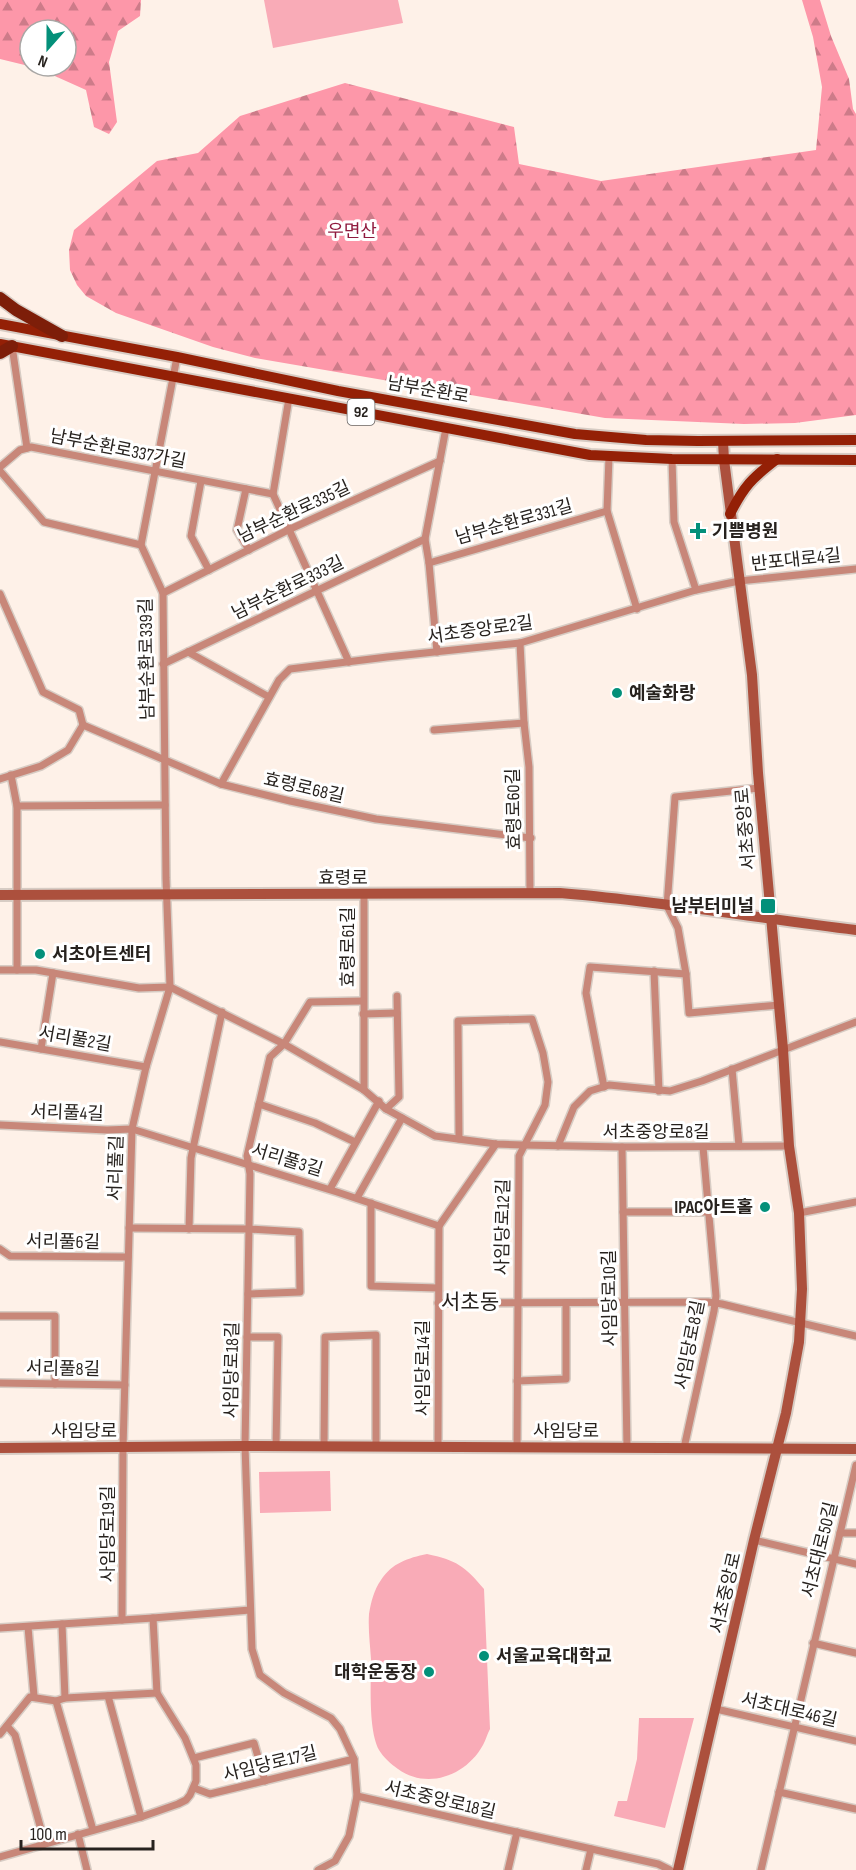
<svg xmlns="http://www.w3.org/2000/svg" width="856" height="1870" viewBox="0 0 856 1870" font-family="'Sofia Sans Condensed','Noto Sans KR',sans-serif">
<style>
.forest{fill:url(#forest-firs);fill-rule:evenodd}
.pitch{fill:#f9abb7}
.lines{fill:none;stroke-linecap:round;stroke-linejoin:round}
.minor-casing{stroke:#d7ccc4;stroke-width:10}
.secondary-casing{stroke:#d7ccc4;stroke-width:14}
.primary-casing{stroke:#d7ccc4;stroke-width:14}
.trunk-casing{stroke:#d7ccc4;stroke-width:15}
.minor{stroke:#c88779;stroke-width:7}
.secondary{stroke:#ac503d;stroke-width:10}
.primary{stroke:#942006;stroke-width:10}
.trunk{stroke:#7d1e09;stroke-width:12}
.poi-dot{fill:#04907a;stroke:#fff;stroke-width:2}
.labels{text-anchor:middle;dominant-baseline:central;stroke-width:6;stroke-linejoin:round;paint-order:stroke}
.shield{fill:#fff;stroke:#686462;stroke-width:1.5}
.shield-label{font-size:16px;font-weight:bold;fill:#27221e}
.park-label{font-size:18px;fill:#901a3e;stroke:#fff}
.street-label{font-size:18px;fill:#27221e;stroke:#fff}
.poi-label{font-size:18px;font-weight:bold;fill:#27221e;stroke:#fff;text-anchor:start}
.quarter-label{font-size:21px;fill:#27221e;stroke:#fff}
</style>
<defs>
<pattern id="forest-firs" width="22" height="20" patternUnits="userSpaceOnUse" patternTransform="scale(1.5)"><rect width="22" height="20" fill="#fd97a9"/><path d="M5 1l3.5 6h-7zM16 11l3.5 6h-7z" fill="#cd7b89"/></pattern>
</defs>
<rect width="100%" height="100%" fill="#fef1e8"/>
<g class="forest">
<path d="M0,0H141L140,16L118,31L109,62L117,122L109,134L94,127L86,90L37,68L0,59ZM30,30H66V66H30Z"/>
<polygon points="802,0 820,0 831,36 849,79 853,109 856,114 856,415 795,423 744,424 605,418 255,358 213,347 116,313 86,296 77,285 70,270 69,250 74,230 157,161 198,153 240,116 345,83 514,127 519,164 601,181 816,150 822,87 813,37"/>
</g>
<g class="pitch">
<polygon points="264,0 398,0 403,23 273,48"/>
<polygon points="330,1471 331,1511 260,1513 259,1472"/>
<path d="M427,1554C456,1560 465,1566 484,1589L490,1729C487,1734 486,1740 483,1745C466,1776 427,1790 398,1769C391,1764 383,1757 379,1750C368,1730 371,1683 371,1659C370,1644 368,1629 369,1614C371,1602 374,1590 381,1580C392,1563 408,1558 427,1554Z"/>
<polygon points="639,1718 694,1718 665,1828 614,1816 618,1801 627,1801 637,1759"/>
</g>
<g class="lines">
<defs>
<g id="minor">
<polyline points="12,346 27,448"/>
<polyline points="289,398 273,494 349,662"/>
<polyline points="609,457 607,511 637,609"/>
<polyline points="672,459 674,522 696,590"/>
<polyline points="0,467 20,450 31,447 273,494"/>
<polyline points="0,471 44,522 141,545"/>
<polyline points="201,481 191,536 209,570"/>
<polyline points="246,489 237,530 249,550"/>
<polyline points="429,563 607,511"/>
<polyline points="163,593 288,530 440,461"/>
<polyline points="0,594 43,692 79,710 83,725"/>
<polyline points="520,643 524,723 529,767 530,894"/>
<polyline points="188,652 269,697"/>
<polyline points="437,652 429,563 425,539 446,428"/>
<polyline points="163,664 425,539"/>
<polyline points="434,730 524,723"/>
<polyline points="11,775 17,806 17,970"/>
<polyline points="0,779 41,766 68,750 83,725 221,784 290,801 376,819 531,838"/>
<polyline points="221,784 279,680 290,669 387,657 520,643 696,590 739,581 856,569"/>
<polyline points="759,788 675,797 667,906 678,928 686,974 689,1013 779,1005"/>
<polyline points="17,806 165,805"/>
<polyline points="0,970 36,970 139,988 170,987 284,1044 364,1090 386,1109 435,1136 496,1144 523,1145 622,1147 789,1146"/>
<polyline points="654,971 659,1091"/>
<polyline points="363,1014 397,1013"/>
<polyline points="0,1042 146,1067"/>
<polyline points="41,1049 53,973"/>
<polyline points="732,1069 739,1146"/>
<polyline points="604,1087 586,993 590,967 686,974"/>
<polyline points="364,1090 364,894"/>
<polyline points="259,1104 315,1123 355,1142"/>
<polyline points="386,1109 399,1097 397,996"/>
<polyline points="0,1125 107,1130 132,1129 337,1192 439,1226"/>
<polyline points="459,1139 458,1021 532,1019 543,1053 548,1082 545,1105 519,1156 517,1447"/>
<polyline points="558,1146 574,1107 590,1091 609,1085 670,1091 702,1081 856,1022"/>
<polyline points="622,1147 627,1448"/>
<polyline points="330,1189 379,1101"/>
<polyline points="357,1198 402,1118"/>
<polyline points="371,1203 371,1286 438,1288"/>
<polyline points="623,1212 709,1212"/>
<polyline points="799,1213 856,1202"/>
<polyline points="439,1226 496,1144"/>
<polyline points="129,1228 249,1229 299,1232 300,1292 248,1294"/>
<polyline points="189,1229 191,1158 222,1012"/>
<polyline points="0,1249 10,1256 128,1257"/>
<polyline points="438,1303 708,1302 722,1304 856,1336"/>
<polyline points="0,1316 55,1316 55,1384"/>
<polyline points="247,1337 278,1337 276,1446"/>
<polyline points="517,1381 566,1379 566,1303"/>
<polyline points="0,1383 125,1385"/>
<polyline points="324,1447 325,1337 376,1335 376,1447"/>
<polyline points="438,1447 439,1226"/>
<polyline points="684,1448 714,1311 716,1296 703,1147"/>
<polyline points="840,1533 856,1533"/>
<polyline points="754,1540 856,1564"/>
<polyline points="122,1620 123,1448 132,1129 146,1067 170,987 166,878 163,593 141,545 177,357"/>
<polyline points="62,1624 65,1698"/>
<polyline points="28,1627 34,1696"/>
<polyline points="0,1628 153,1618 250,1610"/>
<polyline points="813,1643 856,1653"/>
<polyline points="108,1696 141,1817"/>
<polyline points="56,1701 93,1830"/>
<polyline points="716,1709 856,1741"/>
<polyline points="7,1726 15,1735 45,1844"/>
<polyline points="0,1734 30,1697 56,1701 65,1698 157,1693"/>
<polyline points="194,1758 254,1743 265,1781"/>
<polyline points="194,1788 210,1794 354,1759"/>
<polyline points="779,1792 856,1809"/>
<polyline points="357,1796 658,1864 670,1870"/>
<polyline points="78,1834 87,1870"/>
<polyline points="0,1857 141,1817 178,1804 186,1800 190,1795 196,1781 196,1765 185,1738 157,1693 153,1618"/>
<polyline points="318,1870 335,1861 349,1836 357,1796 354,1759 340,1729 331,1718 284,1693 260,1675 252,1649 245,1446 250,1174 247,1156 270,1057 284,1044 310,1002 363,1001"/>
<polyline points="508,1870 517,1832"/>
<polyline points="586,1870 591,1849"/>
<polyline points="761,1870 856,1465"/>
</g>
<g id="secondary">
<path d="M0,895L560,893C659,901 757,918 856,930"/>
<polyline points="0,1448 245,1446 856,1449"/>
<polyline points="678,1870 754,1540 786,1413 799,1342 802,1289 799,1213 789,1146 783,1049 758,773 752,675 724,460 723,441"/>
</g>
<g id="primary">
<polyline points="0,324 177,357 338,391 575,434 646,440 698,441 856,440"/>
<polyline points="0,344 590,455 672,459 856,460"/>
<path d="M730,514C744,486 752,478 777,459"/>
</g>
<g id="trunk">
<polyline points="0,298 16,310 62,336"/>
<polyline points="0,353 12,346"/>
</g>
</defs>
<use href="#minor" class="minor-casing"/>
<use href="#secondary" class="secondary-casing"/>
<use href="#primary" class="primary-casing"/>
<use href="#trunk" class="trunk-casing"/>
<use href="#minor" class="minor"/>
<use href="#secondary" class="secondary"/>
<use href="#primary" class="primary"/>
<use href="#trunk" class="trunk"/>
</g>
<g class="poi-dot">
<path d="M695 522h6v6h6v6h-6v6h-6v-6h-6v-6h6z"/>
<circle cx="617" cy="693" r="6"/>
<rect x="760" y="898" width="16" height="16" rx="3"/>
<circle cx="40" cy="954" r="6"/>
<circle cx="765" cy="1207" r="6"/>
<circle cx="484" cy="1656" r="6"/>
<circle cx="429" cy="1672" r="6"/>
</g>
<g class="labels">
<rect class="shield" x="347.5" y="399" width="27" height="26" rx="4.5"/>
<g class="shield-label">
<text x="361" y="412">92</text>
</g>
<g class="park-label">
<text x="352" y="231">우면산</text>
</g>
<g class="street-label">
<text transform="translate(428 390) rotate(10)">남부순환로</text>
<text transform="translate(118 449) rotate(11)">남부순환로337가길</text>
<text transform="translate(294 512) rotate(-25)">남부순환로335길</text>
<text transform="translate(514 522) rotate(-16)">남부순환로331길</text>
<text transform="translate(796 560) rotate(-6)">반포대로4길</text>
<text transform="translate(288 588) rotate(-26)">남부순환로333길</text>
<text transform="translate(480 630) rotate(-8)">서초중앙로2길</text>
<text transform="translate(147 659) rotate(-91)">남부순환로339길</text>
<text transform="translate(304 788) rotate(13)">효령로68길</text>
<text transform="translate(514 809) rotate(-91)">효령로60길</text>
<text transform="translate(746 829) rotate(-95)">서초중앙로</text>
<text x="343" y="878">효령로</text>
<text transform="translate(348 947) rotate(-90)">효령로61길</text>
<text transform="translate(75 1039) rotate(10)">서리풀2길</text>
<text transform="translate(67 1113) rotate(2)">서리풀4길</text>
<text x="656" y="1132">서초중앙로8길</text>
<text transform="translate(287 1160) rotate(17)">서리풀3길</text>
<text transform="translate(116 1168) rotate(-88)">서리풀길</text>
<text transform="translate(503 1227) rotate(-89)">사임당로12길</text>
<text transform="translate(63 1242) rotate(1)">서리풀6길</text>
<text transform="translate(610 1298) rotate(-91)">사임당로10길</text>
<text transform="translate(690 1345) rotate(-79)">사임당로8길</text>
<text transform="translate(423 1368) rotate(-90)">사임당로14길</text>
<text transform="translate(63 1369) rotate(1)">서리풀8길</text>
<text transform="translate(232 1370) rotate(-89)">사임당로18길</text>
<text x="84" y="1431">사임당로</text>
<text x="566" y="1431">사임당로</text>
<text transform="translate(108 1534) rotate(-90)">사임당로19길</text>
<text transform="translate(820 1550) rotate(-76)">서초대로50길</text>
<text transform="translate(726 1593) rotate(-77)">서초중앙로</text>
<text transform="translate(789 1710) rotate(13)">서초대로46길</text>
<text transform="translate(270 1764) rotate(-14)">사임당로17길</text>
<text transform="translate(440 1800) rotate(13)">서초중앙로18길</text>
</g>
<g class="poi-label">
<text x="712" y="531">기쁨병원</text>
<text x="629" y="693">예술화랑</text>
<text x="754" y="906" text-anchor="end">남부터미널</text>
<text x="52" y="954">서초아트센터</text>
<text x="753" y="1207" text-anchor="end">IPAC아트홀</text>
<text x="496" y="1656">서울교육대학교</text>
<text x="417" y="1672" text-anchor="end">대학운동장</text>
</g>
<g class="quarter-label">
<text x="470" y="1302">서초동</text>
</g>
</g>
<g transform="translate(48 48) rotate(201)"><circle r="28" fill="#ffffff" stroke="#a9a7a5" stroke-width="1.5"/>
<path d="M0-4.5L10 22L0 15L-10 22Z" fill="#04907a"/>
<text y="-9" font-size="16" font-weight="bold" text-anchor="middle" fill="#27221e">N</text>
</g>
<path d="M21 1840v9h132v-9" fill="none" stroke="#27221e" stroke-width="3"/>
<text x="30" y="1840" font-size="18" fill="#27221e" stroke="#ffffff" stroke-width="4.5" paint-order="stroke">100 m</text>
</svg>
